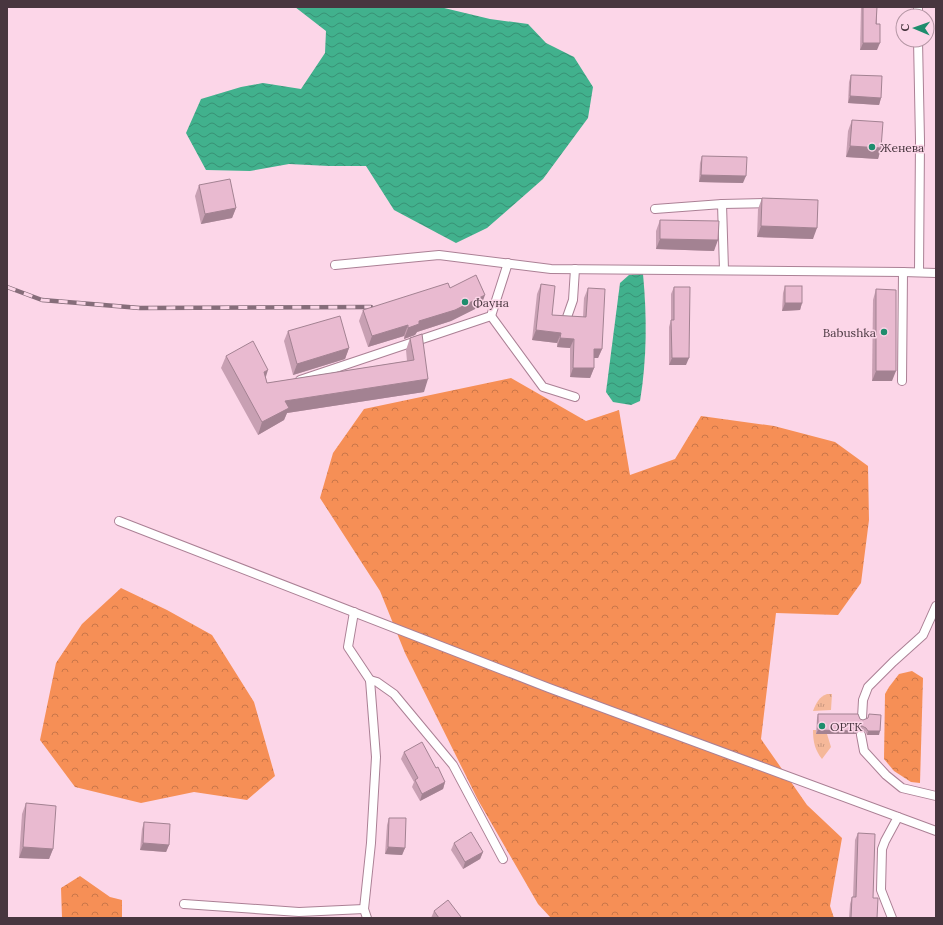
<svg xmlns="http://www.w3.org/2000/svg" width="943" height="925" viewBox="0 0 943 925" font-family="Lora,serif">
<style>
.grass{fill:url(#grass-tufts)}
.forest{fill:url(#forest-crowns)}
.water{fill:url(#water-waves)}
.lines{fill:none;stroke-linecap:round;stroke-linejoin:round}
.lane-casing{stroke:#ab8095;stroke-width:10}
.lane{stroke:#fff;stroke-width:8}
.rail-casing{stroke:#866d7a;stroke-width:4.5}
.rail{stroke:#fcd6e8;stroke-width:3;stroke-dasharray:9;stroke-linecap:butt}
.wall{fill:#c8a0b3}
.shaded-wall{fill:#a38292}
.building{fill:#e9bad0;stroke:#a38292}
.poi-dot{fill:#1e8d6d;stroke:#fcd6e8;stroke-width:1.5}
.labels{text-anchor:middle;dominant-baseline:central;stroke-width:3;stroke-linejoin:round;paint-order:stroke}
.poi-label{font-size:12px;fill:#48363f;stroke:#fcd6e8;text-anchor:start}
</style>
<defs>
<pattern id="grass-tufts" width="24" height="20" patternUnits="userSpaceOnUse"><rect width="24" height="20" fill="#f5b899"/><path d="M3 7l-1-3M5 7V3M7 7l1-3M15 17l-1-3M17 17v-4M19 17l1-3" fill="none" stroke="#c8967e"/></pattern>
<pattern id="forest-crowns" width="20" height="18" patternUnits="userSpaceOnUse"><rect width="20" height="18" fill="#f68f56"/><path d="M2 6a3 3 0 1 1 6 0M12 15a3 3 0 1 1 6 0" fill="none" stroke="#c97649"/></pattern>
<pattern id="water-waves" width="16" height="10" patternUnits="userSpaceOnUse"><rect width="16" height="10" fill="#41b18d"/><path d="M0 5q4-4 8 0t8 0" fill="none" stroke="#389175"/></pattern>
</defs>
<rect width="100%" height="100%" fill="#fcd6e8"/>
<g class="grass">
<path d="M827,694H832L831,710L813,711C816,703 819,697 827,694Z"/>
<path d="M813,730H816L817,734H827L831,747L822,759C815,750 813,742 813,730Z"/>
</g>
<g class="forest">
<polygon points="511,378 586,421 619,410 630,475 675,459 701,416 774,426 835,442 868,466 869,520 861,583 838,615 776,613 761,739 807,805 842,838 830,906 834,918 551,918 538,904 478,800 405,653 380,591 320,498 333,453 364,409"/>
<polygon points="121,588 167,610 212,635 254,702 275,776 247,800 194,792 141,803 75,787 40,740 56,663 82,624"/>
<polygon points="912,671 923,678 920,783 911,782 894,771 884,759 885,694 889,687 899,674"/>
<polygon points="80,876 110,897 122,900 122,918 62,918 61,888"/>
</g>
<g class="water">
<polygon points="295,7 440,7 490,19 528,24 546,43 574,57 593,87 588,118 543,179 487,228 456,243 394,210 366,166 329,166 289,164 250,171 206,170 186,133 201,99 241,87 263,83 301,89 325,53 326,31"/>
<path d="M643,274C647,316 647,359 640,401L631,405L613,402L606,392L620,283L629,275Z"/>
</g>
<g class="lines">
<defs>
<g id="lane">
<polyline points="918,7 918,16"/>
<polyline points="918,40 920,141 919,272"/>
<polyline points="722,204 770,203"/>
<polyline points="655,209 722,204 724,270"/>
<polyline points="335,265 439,255 551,269 903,272 936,273"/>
<polyline points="491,316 543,387 575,397"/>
<polyline points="566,320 573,300 575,269"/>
<polyline points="300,380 491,316 508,263"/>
<polyline points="902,381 903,272"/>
<polyline points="119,521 549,688 936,831"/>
<polyline points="354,612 348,647 370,680 376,757 371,843 364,909 367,918"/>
<polyline points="370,680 377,682 394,694 453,765 503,859"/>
<polyline points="862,718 863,700 868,687 893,662 923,635 936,606"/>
<polyline points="861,735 864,751 886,775 902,788 936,796"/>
<polyline points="184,904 299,912 364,909"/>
<polyline points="892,918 881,890 882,849 885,841 898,817"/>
</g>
</defs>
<use href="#lane" class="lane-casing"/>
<use href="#lane" class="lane"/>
<defs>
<polyline id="rail" points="7,287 42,300 140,308 371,307"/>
</defs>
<use href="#rail" class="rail-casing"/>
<use href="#rail" class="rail"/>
</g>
<g class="wall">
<polygon points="861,7 877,7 877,50 860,50"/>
<polygon points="851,75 881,98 879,105 848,103 849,82"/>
<polygon points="852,120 881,148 878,159 846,157 848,131"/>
<polygon points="702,156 743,183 699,182 700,163"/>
<polygon points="199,185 236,208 232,218 201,224 195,196"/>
<polygon points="762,198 813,239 757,237 758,209"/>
<polygon points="660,220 714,251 656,249 656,231"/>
<polygon points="541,284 552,315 583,317 584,298 588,288 602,349 598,358 594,358 594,368 590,378 570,377 570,348 557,347 557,343 532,340 537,294"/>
<polygon points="785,286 802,303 800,310 782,311 783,293"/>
<polygon points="674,287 686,365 669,365 669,327 671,320 671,294"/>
<polygon points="450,288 481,306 451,321 417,332 415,335 404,339 404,336 368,347 359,321 363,310"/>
<polygon points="876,289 892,381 872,381 873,300"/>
<polygon points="288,331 349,348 345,359 293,375 284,341"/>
<polygon points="410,338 424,392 287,413 284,420 258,435 221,368 226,356 266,378 267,383 407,361 406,350"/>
<polygon points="818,714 860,719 863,720 868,718 879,735 867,735 865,731 860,730 857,731 856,734 816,734 817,718"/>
<polygon points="404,752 436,768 445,782 443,789 420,801 412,787 414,782 401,759"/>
<polygon points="26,803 53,849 49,859 19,858 22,814"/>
<polygon points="389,818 405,848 402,855 385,854 387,825"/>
<polygon points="144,822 169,845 166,852 140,850 142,829"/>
<polygon points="858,833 873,898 877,918 849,918 850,904 852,897 853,897 855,840"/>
<polygon points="454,843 483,852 480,859 463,869 451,850"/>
<polygon points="434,911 461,918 431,918"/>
</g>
<g class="shaded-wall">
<polygon points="863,43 880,43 877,50 860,50"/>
<polygon points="850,96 881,98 879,105 848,103"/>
<polygon points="850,146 881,148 878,159 846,157"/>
<polygon points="701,175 746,176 743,183 699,182"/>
<polygon points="236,208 232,218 201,224 205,214"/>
<polygon points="761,226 817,228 813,239 757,237"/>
<polygon points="660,239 718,240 714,251 656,249"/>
<polygon points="485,295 481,306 451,321 417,332 415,335 404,339 408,328 419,321"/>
<polygon points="785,303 802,303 800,310 782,311"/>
<polygon points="408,325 404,336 368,347 372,336"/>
<polygon points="536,330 561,333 557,343 532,340"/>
<polygon points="560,338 574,339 570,348 557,347"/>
<polygon points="349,348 345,359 293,375 297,364"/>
<polygon points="594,349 602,349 598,358 591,358"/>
<polygon points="672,358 689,358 686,365 669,365"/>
<polygon points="573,368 594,368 590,378 570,377"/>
<polygon points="268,370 264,383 264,372"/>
<polygon points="876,371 896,371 892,381 872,381"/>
<polygon points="428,379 424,392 287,413 284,420 258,435 262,422 285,401"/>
<polygon points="862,726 860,730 857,731 858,728"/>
<polygon points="818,730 857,731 856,734 816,734"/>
<polygon points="868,731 880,731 879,735 867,735"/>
<polygon points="445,782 443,789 420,801 422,794"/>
<polygon points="143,843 169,845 166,852 140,850"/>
<polygon points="23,847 53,849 49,859 19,858"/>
<polygon points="388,847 405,848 402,855 385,854"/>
<polygon points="483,852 480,859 463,869 465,862"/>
</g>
<g class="building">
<polygon points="863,7 877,7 876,24 880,24 880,43 863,43"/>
<polygon points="851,75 882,76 881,98 850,96"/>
<polygon points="852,120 883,122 881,148 850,146"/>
<polygon points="702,156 747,157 746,176 701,175"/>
<polygon points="230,179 236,208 205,214 199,185"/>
<polygon points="762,198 818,200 817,228 761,226"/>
<polygon points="660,220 719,221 718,240 660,239"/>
<polygon points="476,275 485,295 455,310 419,321 419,324 408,328 408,325 372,336 363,310 448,283 450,288"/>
<polygon points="541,284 555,286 552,315 586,317 588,288 605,289 602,349 594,349 594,368 573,368 574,339 560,338 561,333 536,330"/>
<rect x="785" y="286" width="17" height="17"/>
<polygon points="674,287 690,287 689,358 672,358 671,320 674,320"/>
<polygon points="876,289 896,290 896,371 876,371"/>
<polygon points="340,316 349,348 297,364 288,331"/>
<polygon points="422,334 428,379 285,401 289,408 262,422 226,356 253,341 268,370 264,372 267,383 414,360 410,338"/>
<polygon points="818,714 858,714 860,719 863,720 868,718 869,714 881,715 880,731 868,731 866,728 862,726 858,728 857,731 818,730"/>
<polygon points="422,742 436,768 438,767 445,782 422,794 415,780 418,778 404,752"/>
<polygon points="26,803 56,806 53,849 23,847"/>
<polygon points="389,818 406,818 405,848 388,847"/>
<polygon points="144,822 170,824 169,845 143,843"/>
<polygon points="471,832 483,852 465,862 454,843"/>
<polygon points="858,833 875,834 873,898 878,898 877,918 851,918 852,897 856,897"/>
<polygon points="448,900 461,917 460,918 439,918 434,911"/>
</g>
<g class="poi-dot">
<circle cx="872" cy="147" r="4"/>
<circle cx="465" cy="302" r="4"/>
<circle cx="884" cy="332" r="4"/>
<circle cx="822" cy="726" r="4"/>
</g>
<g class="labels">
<g class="poi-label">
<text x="880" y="147">Женева</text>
<text x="473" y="302">Фауна</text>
<text x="876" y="332" text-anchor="end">Babushka</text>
<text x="830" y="726">ОРТК</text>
</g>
</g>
<rect width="943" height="925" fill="none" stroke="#48363f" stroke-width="16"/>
<g transform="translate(915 28) rotate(272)"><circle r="19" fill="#fcd6e8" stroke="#b496a4"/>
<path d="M0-3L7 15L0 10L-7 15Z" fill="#1e8d6d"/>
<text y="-6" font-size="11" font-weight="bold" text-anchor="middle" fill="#48363f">С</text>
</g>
</svg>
